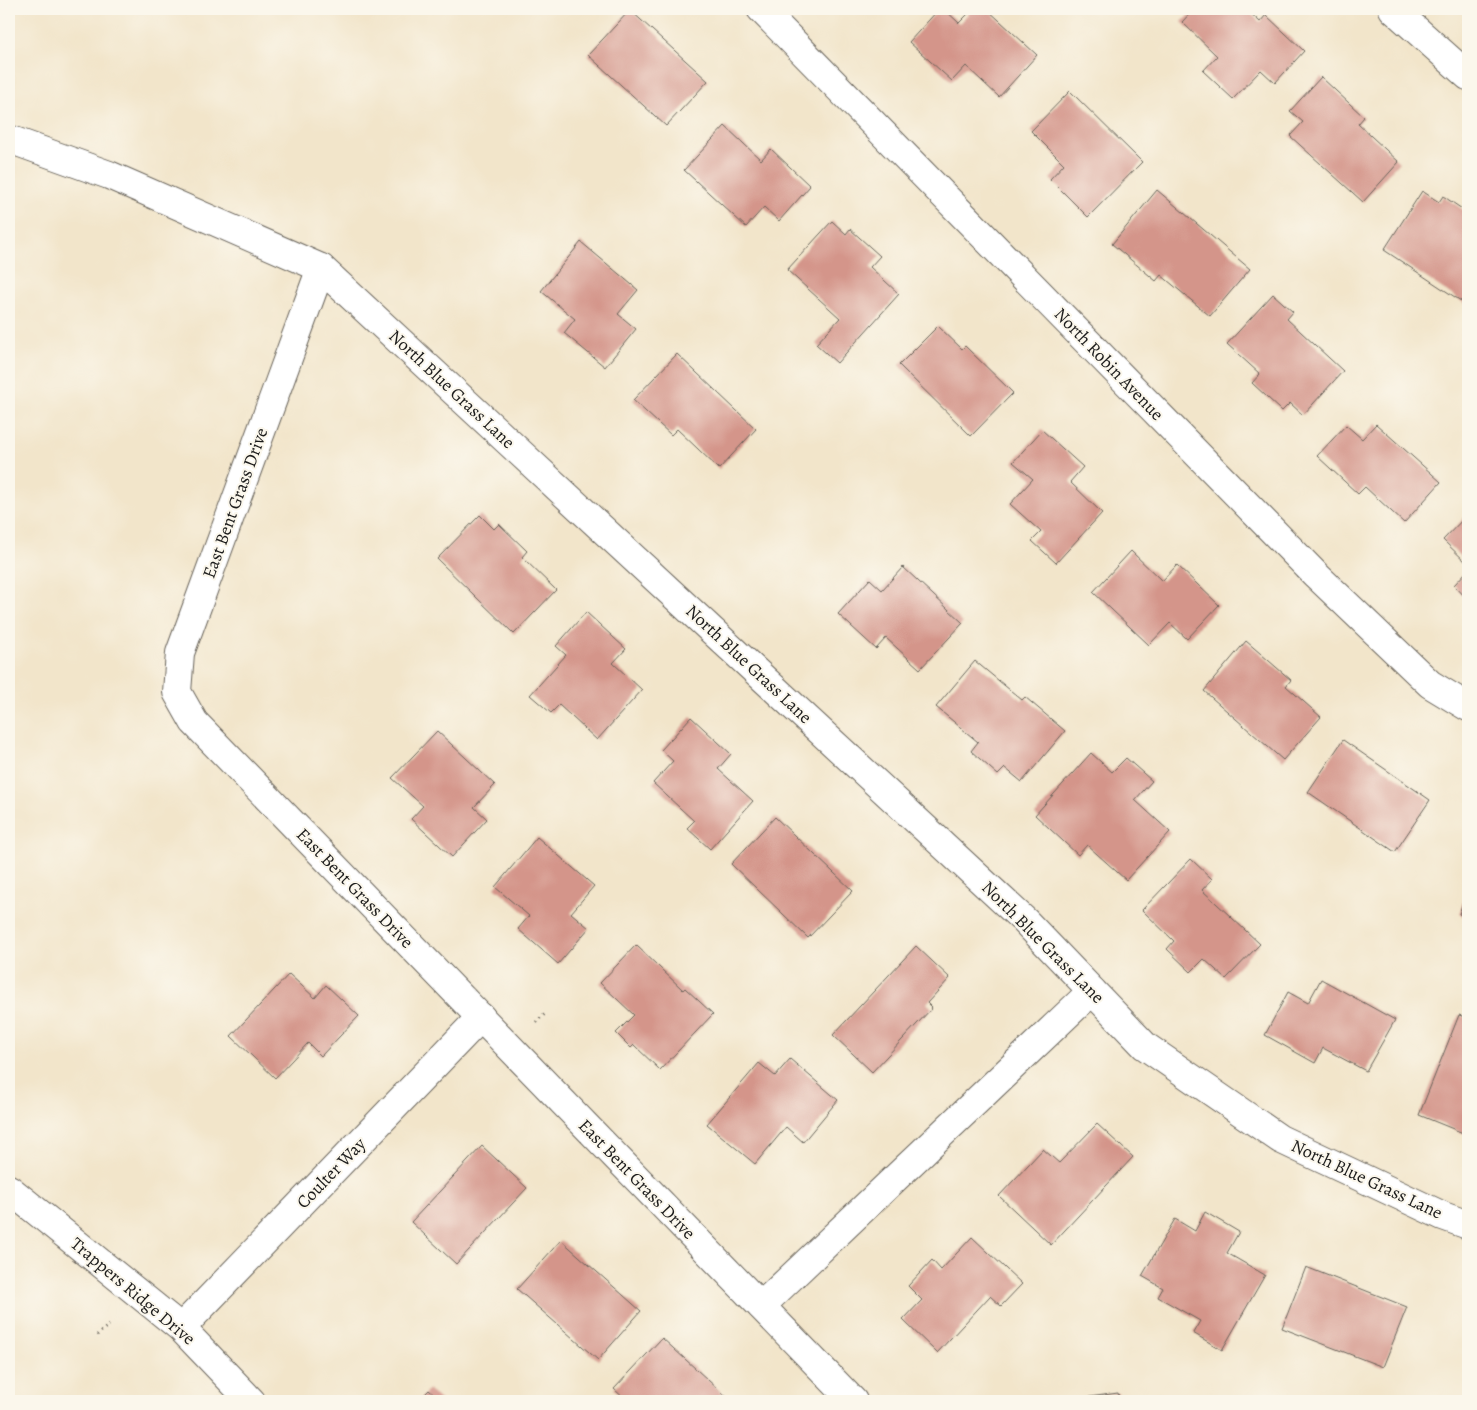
<svg xmlns="http://www.w3.org/2000/svg" width="1477" height="1410" viewBox="0 0 1477 1410" font-family="Alegreya,serif">
<style>
.building{fill:#d4958a}
.lines{fill:none;stroke-linecap:round;stroke-linejoin:round}
.minor-casing{stroke:#676259;stroke-width:30}
.path{stroke:#676259;stroke-width:3;stroke-dasharray:1 4;stroke-linecap:butt}
.minor{stroke:#fff;stroke-width:28}
.labels{text-anchor:middle;dominant-baseline:central;stroke-width:4;stroke-linejoin:round;paint-order:stroke}
.street-label{font-size:18px;fill:#1c1c1c;stroke:#fbf7ec}
</style>
<rect width="100%" height="100%" fill="#fbf7ec"/>
<filter id="ink" filterUnits="userSpaceOnUse"><feTurbulence type="fractalNoise" baseFrequency=".02" numOctaves="2"/><feDisplacementMap in="SourceGraphic" scale="10" xChannelSelector="R" yChannelSelector="G"/><feConvolveMatrix kernelMatrix="1 2 1 2 8 2 1 2 1" color-interpolation-filters="sRGB"/></filter>
<filter id="wash" filterUnits="userSpaceOnUse"><feTurbulence type="fractalNoise" baseFrequency=".0096" numOctaves="4" result="noise"/><feDisplacementMap in="SourceGraphic" scale="20" xChannelSelector="R" yChannelSelector="G"/><feGaussianBlur stdDeviation="1.12" result="paint"/><feColorMatrix in="noise" values="0 0 0 0 0 0 0 0 0 0 0 0 0 0 0 0 0 1.4 0 .05"/><feComposite in="paint" operator="in"/></filter>
<g filter="url(#wash)">
<rect width="100%" height="100%" fill="#f2e5ca"/>
<g id="blocks">
<g class="building">
<polygon points="939,9 944,9 959,23 973,9 987,9 1037,55 999,97 966,66 952,81 909,42"/>
<polygon points="1194,9 1246,9 1260,22 1266,15 1304,51 1275,83 1261,70 1233,99 1203,71 1217,56 1182,22"/>
<polygon points="630,10 708,81 666,126 588,55"/>
<polygon points="1321,77 1364,117 1358,124 1399,162 1363,202 1290,136 1303,122 1290,111"/>
<polygon points="1070,91 1142,162 1088,217 1050,179 1064,164 1031,131"/>
<polygon points="725,126 761,160 771,149 810,186 779,221 764,207 746,227 684,170"/>
<polygon points="1157,190 1250,269 1210,316 1161,275 1156,281 1112,244"/>
<polygon points="1422,191 1439,202 1443,196 1468,213 1468,225 1464,232 1468,235 1468,303 1467,305 1384,250"/>
<polygon points="832,221 846,234 850,229 880,256 870,267 899,294 837,363 816,344 840,318 787,270"/>
<polygon points="581,242 638,290 618,314 636,329 605,367 564,333 575,319 541,291"/>
<polygon points="1273,294 1293,312 1287,319 1343,371 1303,415 1290,403 1282,411 1252,383 1260,374 1227,344"/>
<polygon points="938,326 962,349 965,346 1013,393 971,436 899,365"/>
<polygon points="677,354 756,429 719,469 677,429 671,435 633,400"/>
<polygon points="1376,424 1441,482 1404,523 1365,487 1358,494 1317,456 1346,425 1362,439"/>
<polygon points="1042,430 1083,467 1070,482 1102,513 1056,563 1032,541 1041,532 1010,504 1033,479 1013,462"/>
<polygon points="1468,514 1468,564 1443,540"/>
<polygon points="480,515 494,529 499,524 527,551 522,557 556,590 514,634 437,559"/>
<polygon points="1131,551 1162,581 1177,565 1219,605 1187,639 1170,623 1149,645 1093,592"/>
<polygon points="903,567 963,623 920,669 886,638 876,649 838,614 870,579 882,590"/>
<polygon points="1468,570 1468,600 1454,585"/>
<polygon points="586,612 626,649 613,663 642,690 597,740 559,705 551,713 530,695 566,655 556,646"/>
<polygon points="1246,641 1291,680 1286,686 1321,717 1283,760 1204,691"/>
<polygon points="975,661 1022,700 1025,697 1065,731 1022,782 1005,768 998,775 971,751 978,742 936,707"/>
<polygon points="691,717 731,754 718,769 753,801 710,849 687,828 694,821 653,783 673,761 661,750"/>
<polygon points="437,731 495,785 474,807 487,819 452,857 411,819 423,806 392,778"/>
<polygon points="1343,740 1430,800 1395,852 1308,792"/>
<polygon points="1091,753 1112,772 1126,758 1152,781 1135,800 1170,832 1126,880 1087,845 1078,855 1035,815"/>
<polygon points="775,817 853,891 808,938 731,864"/>
<polygon points="537,837 594,886 571,913 589,928 558,964 518,929 529,916 495,887"/>
<polygon points="1191,859 1212,879 1202,890 1260,944 1226,979 1204,959 1191,972 1167,949 1174,941 1142,910"/>
<polygon points="1468,888 1468,918 1459,914"/>
<polygon points="636,945 683,990 685,988 713,1014 660,1070 634,1045 631,1048 616,1033 634,1015 600,983"/>
<polygon points="916,946 950,978 927,1003 932,1008 872,1072 833,1035"/>
<polygon points="289,974 315,998 326,985 359,1016 321,1056 308,1043 275,1078 231,1036"/>
<polygon points="1321,979 1395,1020 1366,1071 1323,1048 1315,1063 1265,1035 1288,992 1308,1003"/>
<polygon points="1459,1015 1468,1018 1468,1135 1419,1115"/>
<polygon points="790,1059 838,1100 803,1142 786,1127 755,1164 707,1124 759,1063 775,1076"/>
<polygon points="1097,1124 1133,1157 1051,1245 999,1196 1043,1149 1059,1163"/>
<polygon points="482,1146 527,1188 456,1264 411,1222"/>
<polygon points="1205,1212 1239,1232 1227,1253 1265,1275 1222,1350 1193,1333 1200,1321 1158,1297 1163,1288 1142,1276 1175,1219 1195,1231"/>
<polygon points="972,1237 1022,1284 1001,1306 990,1296 937,1353 903,1320 922,1300 908,1286 932,1260 941,1270"/>
<polygon points="561,1240 641,1311 598,1360 517,1289"/>
<polygon points="1306,1267 1407,1307 1383,1367 1282,1328"/>
<polygon points="662,1338 731,1401 627,1401 614,1389"/>
<polygon points="429,1390 441,1401 418,1401"/>
<polygon points="1118,1393 1120,1401 1068,1401 1068,1400"/>
</g>
</g>
</g>
<g filter="url(#ink)">
<use href="#blocks" fill-opacity="0" stroke="#676259" stroke-width="1"/>
<g class="lines">
<defs>
<g id="minor">
<polyline points="761,9 1316,575 1430,684 1468,707"/>
<polyline points="1393,9 1468,76"/>
<polyline points="9,139 109,175 321,268 1025,921 1145,1046 1280,1139 1443,1216 1468,1225"/>
<polyline points="321,268 180,653 177,692 194,722 853,1401"/>
<polyline points="9,1189 181,1328 251,1401"/>
<polyline points="761,1306 1092,991"/>
<polyline points="181,1328 481,1017"/>
</g>
</defs>
<use href="#minor" class="minor-casing"/>
<g class="path">
<polyline points="536,1022 547,1012"/>
<polyline points="97,1335 109,1325"/>
</g>
<use href="#minor" class="minor"/>
</g>
</g>
<g class="labels">
<g class="street-label">
<text transform="translate(1109 364) rotate(46)">North Robin Avenue</text>
<text transform="translate(452 389) rotate(43)">North Blue Grass Lane</text>
<text transform="translate(235 503) rotate(-70)">East Bent Grass Drive</text>
<text transform="translate(749 664) rotate(43)">North Blue Grass Lane</text>
<text transform="translate(355 888) rotate(46)">East Bent Grass Drive</text>
<text transform="translate(1043 942) rotate(45)">North Blue Grass Lane</text>
<text transform="translate(331 1173) rotate(-46)">Coulter Way</text>
<text transform="translate(637 1179) rotate(46)">East Bent Grass Drive</text>
<text transform="translate(1367 1179) rotate(25)">North Blue Grass Lane</text>
<text transform="translate(133 1291) rotate(40)">Trappers Ridge Drive</text>
</g>
</g>
<rect width="1477" height="1410" fill="none" stroke="#fbf7ec" stroke-width="30"/>
</svg>
